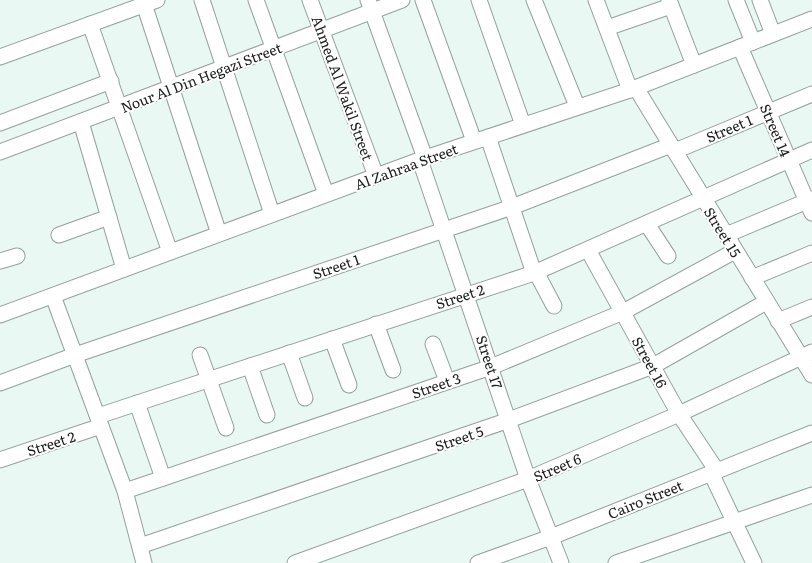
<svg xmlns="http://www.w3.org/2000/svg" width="812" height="563" viewBox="0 0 812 563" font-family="Literata,serif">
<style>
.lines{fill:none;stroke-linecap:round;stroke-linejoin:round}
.minor-casing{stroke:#94a19c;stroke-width:17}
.minor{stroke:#fff;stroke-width:15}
.labels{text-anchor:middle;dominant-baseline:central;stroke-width:4;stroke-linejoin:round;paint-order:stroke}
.street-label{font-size:14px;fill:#181d1b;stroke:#fff}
</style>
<rect width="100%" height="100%" fill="#e9f8f2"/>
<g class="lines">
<defs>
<g id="minor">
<polyline points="202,0 272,214"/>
<polyline points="256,0 326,194"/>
<polyline points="310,0 376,176"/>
<polyline points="368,0 425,158"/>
<polyline points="423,0 474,141"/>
<polyline points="479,0 523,125"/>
<polyline points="534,0 577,106"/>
<polyline points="596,0 630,90"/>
<polyline points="669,0 694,65"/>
<polyline points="736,0 753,42"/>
<polyline points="760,0 773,34"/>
<polyline points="144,4 219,234"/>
<polyline points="90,24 170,252"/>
<polyline points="607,28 671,6"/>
<polyline points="740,47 812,213"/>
<polyline points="0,57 157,0"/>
<polyline points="636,88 812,375"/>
<polyline points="81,122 124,269"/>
<polyline points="0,123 111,81"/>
<polyline points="488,137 534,273"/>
<polyline points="675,151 812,94"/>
<polyline points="0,152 402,0"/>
<polyline points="420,160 528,479 561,563"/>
<polyline points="647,224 668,256"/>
<polyline points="59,235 109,217"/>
<polyline points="726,235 812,199"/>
<polyline points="588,250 679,414 717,471"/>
<polyline points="0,261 17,256"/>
<polyline points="536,272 554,306"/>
<polyline points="752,278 812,253"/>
<polyline points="53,296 125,491 144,563"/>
<polyline points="0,315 425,158 630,90 812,19"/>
<polyline points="778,321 812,307"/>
<polyline points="376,324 393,370"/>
<polyline points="332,339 349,385"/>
<polyline points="433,344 447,381"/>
<polyline points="289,353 305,398"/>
<polyline points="200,355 226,428"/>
<polyline points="250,366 267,415"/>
<polyline points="0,383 75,355 512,207 671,145"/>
<polyline points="137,403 163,478"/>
<polyline points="98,416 534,273 812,150"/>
<polyline points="0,460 101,426"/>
<polyline points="711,473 754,563"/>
<polyline points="125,491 491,367 623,312 735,251"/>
<polyline points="140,546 509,420 653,366 766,302"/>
<polyline points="295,563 528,479 679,414 812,352"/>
<polyline points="478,563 551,537 812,433"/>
<polyline points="616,563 812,495"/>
</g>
</defs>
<use href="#minor" class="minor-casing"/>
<use href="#minor" class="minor"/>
</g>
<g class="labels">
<g class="street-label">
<text transform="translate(201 77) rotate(-21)">Nour Al Din Hegazi Street</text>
<text transform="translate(343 88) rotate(70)">Ahmed Al Wakil Street</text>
<text transform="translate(729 128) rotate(-23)">Street 1</text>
<text transform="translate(776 130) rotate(67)">Street 14</text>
<text transform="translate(406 166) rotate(-20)">Al Zahraa Street</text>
<text transform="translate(723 232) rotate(58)">Street 15</text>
<text transform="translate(336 266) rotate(-19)">Street 1</text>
<text transform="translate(460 296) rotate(-18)">Street 2</text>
<text transform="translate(490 362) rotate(72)">Street 17</text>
<text transform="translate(650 362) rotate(61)">Street 16</text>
<text transform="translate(436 385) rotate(-19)">Street 3</text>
<text transform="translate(459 438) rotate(-19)">Street 5</text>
<text transform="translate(51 443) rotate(-18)">Street 2</text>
<text transform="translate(557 467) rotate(-23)">Street 6</text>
<text transform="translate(645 499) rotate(-22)">Cairo Street</text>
</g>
</g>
</svg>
